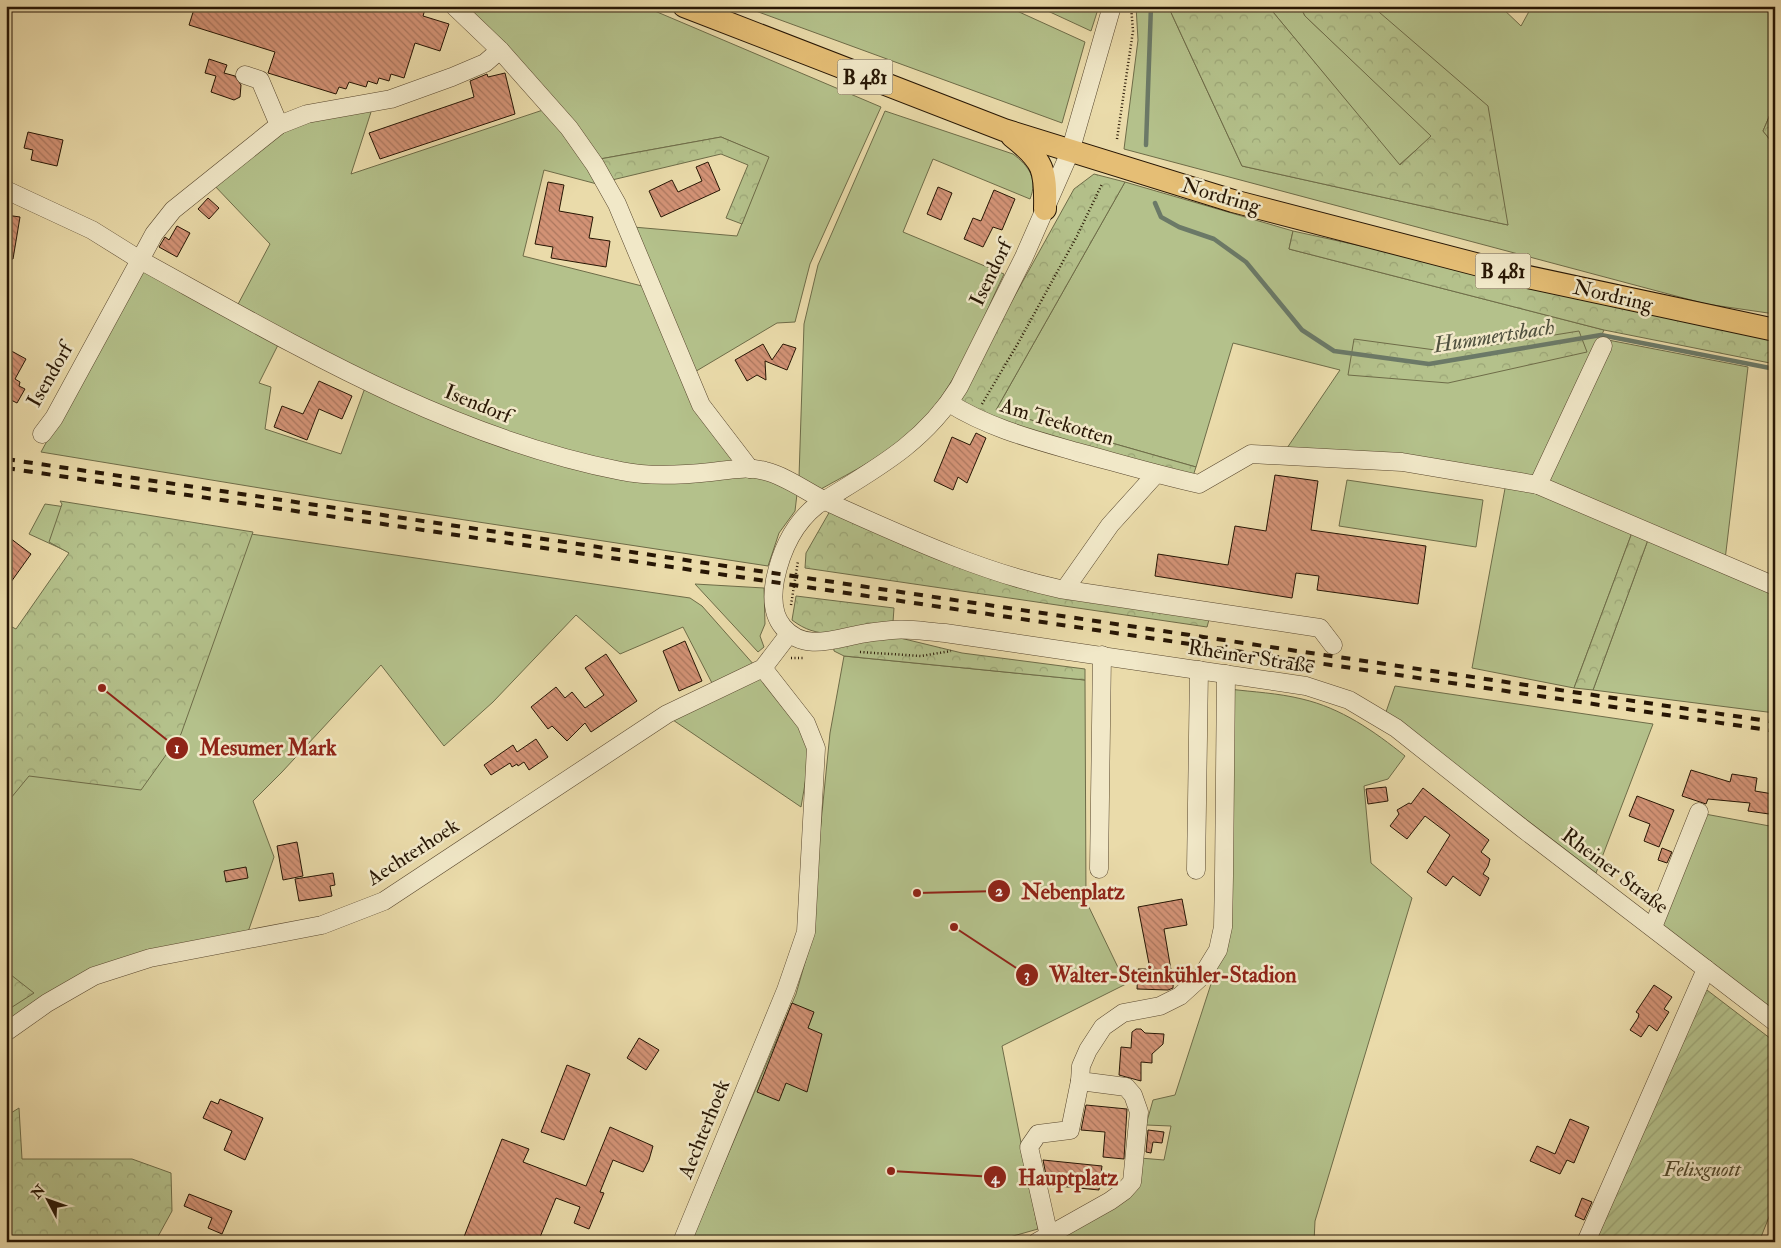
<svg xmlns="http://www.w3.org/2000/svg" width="1781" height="1248" viewBox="0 0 1781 1248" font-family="'IM FELL Double Pica',serif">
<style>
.grass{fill:#b4c18b;stroke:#6e6c48}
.forest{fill:url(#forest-crowns);stroke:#6e6c48}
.garden{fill:url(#garden-furrows);stroke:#6e6c48}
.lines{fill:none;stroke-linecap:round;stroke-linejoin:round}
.stream{stroke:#6b7967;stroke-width:4.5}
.building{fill:url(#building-back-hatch);stroke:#271604}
.minor-casing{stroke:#58472e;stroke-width:19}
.major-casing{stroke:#271604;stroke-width:24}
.path{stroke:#271604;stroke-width:2.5;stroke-dasharray:1 2.5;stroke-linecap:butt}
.minor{stroke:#f1e8c8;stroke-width:18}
.major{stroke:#e5be75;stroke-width:22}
.rail{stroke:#271604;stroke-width:4;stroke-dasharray:9 9;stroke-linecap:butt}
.labels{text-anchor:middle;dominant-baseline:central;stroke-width:5;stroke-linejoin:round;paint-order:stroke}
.shield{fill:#f1e8c8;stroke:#64553f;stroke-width:1}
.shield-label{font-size:20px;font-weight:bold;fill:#271604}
.street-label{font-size:21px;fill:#271604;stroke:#f1e8c8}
.park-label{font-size:21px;font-style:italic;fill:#51492c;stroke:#f1e8c8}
.water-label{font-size:22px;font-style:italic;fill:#4f503e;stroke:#f1e8c8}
.leader{fill:none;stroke:#8f2418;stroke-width:2}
.callout-dot{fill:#8f2418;stroke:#f1e8c8;stroke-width:2}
.mark-label{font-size:15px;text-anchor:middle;font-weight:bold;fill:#fff}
.callout-label{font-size:22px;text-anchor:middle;font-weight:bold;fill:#8f2418;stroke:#f1e8c8;stroke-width:5;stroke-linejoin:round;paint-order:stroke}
</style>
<defs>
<pattern id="forest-crowns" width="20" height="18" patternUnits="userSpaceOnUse" patternTransform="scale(1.25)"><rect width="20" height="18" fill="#b4c18b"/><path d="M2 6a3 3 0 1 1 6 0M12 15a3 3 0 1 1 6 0" fill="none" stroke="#9ba576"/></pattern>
<pattern id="garden-furrows" width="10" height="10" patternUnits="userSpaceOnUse" patternTransform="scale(1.25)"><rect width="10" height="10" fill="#b4c18b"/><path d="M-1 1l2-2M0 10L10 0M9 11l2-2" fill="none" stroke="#9ba576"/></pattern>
<pattern id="building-back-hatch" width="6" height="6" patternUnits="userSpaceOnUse" patternTransform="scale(1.25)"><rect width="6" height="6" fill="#d29275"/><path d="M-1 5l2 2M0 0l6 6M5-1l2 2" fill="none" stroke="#aa765e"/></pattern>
</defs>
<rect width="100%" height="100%" fill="#eadbaa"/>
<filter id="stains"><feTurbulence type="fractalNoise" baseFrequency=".004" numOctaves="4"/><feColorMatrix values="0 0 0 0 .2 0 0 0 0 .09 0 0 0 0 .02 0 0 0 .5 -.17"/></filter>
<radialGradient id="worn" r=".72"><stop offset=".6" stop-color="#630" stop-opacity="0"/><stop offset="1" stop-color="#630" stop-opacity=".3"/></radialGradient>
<g class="grass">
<polygon points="465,6 643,6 881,107 810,264 795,322 777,323 693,373 633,227 737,236 768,157 721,137 600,159"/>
<polygon points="770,6 1006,6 1085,42 1062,123 753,10"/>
<polygon points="1037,6 1099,6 1091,31"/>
<polygon points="1136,6 1168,6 1242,166 1508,225 1380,15 1372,6 1500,6 1521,26 1532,6 1775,6 1775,103 1763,131 1775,146 1775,314 1706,304 1124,149 1138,40"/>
<polygon points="1268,6 1300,6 1305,16 1432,136 1399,165"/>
<polygon points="372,109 351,174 546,109 567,137 597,184 544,170 523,256 642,286 738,463 686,469 625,468 502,433 429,404 236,308 270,244 213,184 282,128"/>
<path d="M885,111L1013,154C1029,166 1038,179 1030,199L933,159L903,232L1004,274C979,326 957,388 914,429C887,455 853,471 821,489L799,477L804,324L818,265Z"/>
<polygon points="1125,182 1293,231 1289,249 1604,330 1535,479 1285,451 1340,370 1233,343 1196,467 996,410"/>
<polygon points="142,267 278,345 259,383 271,387 265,429 341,454 366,385 566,465 751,475 773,481 797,494 795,511 779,533 768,566 327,499 41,452"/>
<polygon points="1608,340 1748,367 1725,560 1543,484"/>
<polygon points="1347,480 1483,500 1476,547 1339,526"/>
<polygon points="1506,483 1539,491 1633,530 1574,688 1472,668"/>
<polygon points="45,504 690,598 702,606 755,666 713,685 683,627 620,654 576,615 493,702 444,746 381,665 282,772 253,801 274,857 248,932 155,950 6,1024 6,649 75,555 29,534"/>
<polygon points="1649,537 1775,591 1775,713 1593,690"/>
<polygon points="695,584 764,588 765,624 760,636 764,647 758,652"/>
<polygon points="844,656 1085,680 1086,901 1126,984 1002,1046 1038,1229 992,1242 691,1242 796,994 808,952 830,733"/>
<polygon points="761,675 800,726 811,749 801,807 670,718"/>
<polygon points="1395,686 1653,724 1596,873 1386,712"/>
<path d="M1229,689C1253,692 1278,693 1302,699C1341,708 1374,731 1405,756L1388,779L1364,786L1371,863L1412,898L1315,1221L1314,1242H1053L1137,1186L1140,1158L1164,1160L1171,1126L1146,1125L1153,1100L1175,1095L1222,950Z"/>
<polygon points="1705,814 1775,827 1775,1015 1661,925"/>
</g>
<g class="forest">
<polygon points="1168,6 1268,6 1400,165 1431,136 1305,16 1300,6 1372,6 1488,106 1508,225 1242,166"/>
<polygon points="1775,103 1775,146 1763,131"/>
<polygon points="721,137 769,157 742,224 726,218 748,165 721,154 612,180 600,159"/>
<polygon points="1094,174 1125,182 996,410 1196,467 1193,476 1005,425 957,400 1074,189"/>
<polygon points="1293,231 1775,337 1775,364 1604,330 1289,249"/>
<polygon points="1579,331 1587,352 1448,383 1348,375 1354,339 1450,352"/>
<polygon points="60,501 253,532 181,734 141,790 29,776 6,804 6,624 16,629 69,553 49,542 62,504"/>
<polygon points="830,511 912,545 1210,616 1207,627 805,568 806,553"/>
<polygon points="1633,530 1649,537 1593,690 1574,688"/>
<path d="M796,596L894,608L892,636L962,653L1085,669V680L844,656L834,651L833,634C816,633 805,630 792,620Z"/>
<polygon points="6,971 34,993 6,1011"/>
<polygon points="19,1108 22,1159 132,1159 171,1173 172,1211 155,1242 6,1242 6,1116"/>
</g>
<polygon class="garden" points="1703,987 1775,1042 1775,1202 1759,1242 1591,1242"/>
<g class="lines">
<g class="stream">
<polyline points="1146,145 1151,6"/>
<polyline points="1155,203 1161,217 1179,227 1214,239 1246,262 1302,330 1334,351 1429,364 1601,335 1775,369"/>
</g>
</g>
<g class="building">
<polygon points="195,6 426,6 423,16 449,24 440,51 415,43 404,78 391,74 389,81 379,78 377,84 368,81 366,87 349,82 346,89 339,87 336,94 268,73 275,52 189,25"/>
<polygon points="209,59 227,65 224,73 235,76 241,85 240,97 234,100 211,92 216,76 205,73"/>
<polygon points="505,73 515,114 380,159 369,133 474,97 470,81 487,74 488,77"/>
<polygon points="28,132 63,140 57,166 31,160 33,150 24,148"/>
<polygon points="708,162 720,190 661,217 649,191 672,180 678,192 702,181 696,167"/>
<polygon points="548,182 564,185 559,211 593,217 589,238 610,241 606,267 551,258 553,247 535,244"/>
<polygon points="938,187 952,193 941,220 927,214"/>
<polygon points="994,190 1015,199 1002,230 993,227 983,247 964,239 973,218 981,221"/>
<polygon points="208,198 219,208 209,219 198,209"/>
<polygon points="6,215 20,217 13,259 6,259"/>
<polygon points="177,226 190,233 177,257 159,247 165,237 169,240"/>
<polygon points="763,344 772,360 783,344 796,348 787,370 765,361 766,380 757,375 747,381 735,360"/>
<polygon points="6,348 26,359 15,379 20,382 19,386 25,389 17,403 11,400 6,408"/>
<polygon points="319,381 352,396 342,419 319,409 307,440 274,427 282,406 303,414"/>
<polygon points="976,433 986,438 967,483 958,477 953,490 934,481 952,437 970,445"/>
<polygon points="1275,475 1318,481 1311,530 1426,546 1418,604 1317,590 1319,576 1296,573 1292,598 1155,576 1158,554 1228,565 1235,526 1266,531"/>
<polygon points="6,535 31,554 6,589"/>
<polygon points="685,641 702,681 679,691 663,651"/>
<polygon points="606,654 637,701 591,732 585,723 567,741 552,726 548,729 531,707 556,687 565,698 572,692 585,708 604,695 585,668"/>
<polygon points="536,739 548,757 529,770 524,762 518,766 517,764 512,767 510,763 491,775 484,765 513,745 517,752"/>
<polygon points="1691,770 1730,782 1732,774 1757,778 1755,791 1773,794 1769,814 1748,811 1750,803 1708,799 1706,804 1682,796"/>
<polygon points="1386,787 1388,801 1368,804 1366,789"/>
<polygon points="1423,788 1489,840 1481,852 1490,859 1488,866 1483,874 1489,878 1480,896 1453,876 1446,886 1427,872 1450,835 1425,816 1407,839 1390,826 1399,814 1397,810 1409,803 1411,804"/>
<polygon points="1637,796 1674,810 1659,847 1644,841 1650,824 1629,816"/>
<polygon points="297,842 303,876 283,880 277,846"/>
<polygon points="1662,848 1672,852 1667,863 1658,860"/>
<polygon points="246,867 248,878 226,882 224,871"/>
<polygon points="333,873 335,885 330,886 332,896 299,901 295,879"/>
<polygon points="1182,899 1187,925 1164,929 1171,970 1174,970 1173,988 1168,990 1137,989 1138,969 1150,969 1138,907"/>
<polygon points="1654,985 1672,997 1664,1009 1669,1012 1657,1031 1649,1025 1641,1037 1630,1030 1638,1018 1639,1014 1636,1012"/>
<polygon points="792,1003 814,1012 808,1028 822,1034 807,1092 786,1083 779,1101 757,1092"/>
<polygon points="1136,1029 1141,1029 1145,1033 1164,1034 1163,1044 1152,1054 1152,1063 1141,1062 1141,1081 1119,1075 1121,1047 1131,1048 1132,1032"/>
<polygon points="639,1038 659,1050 646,1070 627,1058"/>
<polygon points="567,1065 590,1074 564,1140 541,1132"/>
<polygon points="220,1099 263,1118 245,1160 224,1150 232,1131 203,1118 211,1101 218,1104"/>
<polygon points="1086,1105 1127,1109 1124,1159 1103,1157 1105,1132 1081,1130"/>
<polygon points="1570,1119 1589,1127 1574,1163 1567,1160 1560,1174 1530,1161 1537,1146 1555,1154"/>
<polygon points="610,1127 653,1146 649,1160 643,1172 613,1160 600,1192 604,1193 589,1229 574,1223 580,1207 556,1198 538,1242 462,1242 502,1139 529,1149 523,1162 586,1186"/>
<polygon points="1148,1130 1164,1132 1162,1143 1153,1142 1151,1153 1146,1152"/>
<polygon points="1043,1160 1102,1166 1099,1190 1048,1185"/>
<polygon points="189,1194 232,1211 222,1234 208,1228 212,1218 184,1206"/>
<polygon points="1582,1198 1592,1202 1584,1220 1575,1216"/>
</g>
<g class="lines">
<defs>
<g id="minor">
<polyline points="454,6 500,50 569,128 595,165 617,204 701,405 750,469"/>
<path d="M1112,6L1070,152L1024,257L959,387C923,445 873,470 817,505C793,524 781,551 775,580C772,597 772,614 783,627C804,652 834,639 861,634C871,632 882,631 892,630C909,628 928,632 945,633L1306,686L1349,700L1396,728L1522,828L1775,1022"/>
<polyline points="245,75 260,80 279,125"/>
<polyline points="6,190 92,230 140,260 154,234 173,210 279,125 307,114 391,99 452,77 485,63 500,50"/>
<path d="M949,403C989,428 1032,439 1077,452C1118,463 1158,475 1199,484L1251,454L1402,462L1538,485L1775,586"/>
<path d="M42,434L54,418L140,260C293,344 448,437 621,471C649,477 683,475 711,472C729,470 747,466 765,471C789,477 809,494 832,504C906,537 981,572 1060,589L1320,628L1333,645"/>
<polyline points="1538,485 1603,346"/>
<polyline points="1065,589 1110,525 1156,474"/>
<polyline points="1099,869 1102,655"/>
<polyline points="1196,870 1199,670"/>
<polyline points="1653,927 1699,812"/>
<polyline points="6,1032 47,1003 94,976 150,958 322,925 384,901 667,714 763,668 789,634"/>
<polyline points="1049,1236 1029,1147 1038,1134 1070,1130 1080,1081"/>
<polyline points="682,1242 786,990 806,932 816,748 806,723 763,668"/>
<polyline points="1037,1242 1110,1201 1124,1191 1132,1182 1139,1112 1133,1095 1126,1087 1080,1081 1081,1066 1088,1050 1103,1027 1123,1013 1160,1006 1180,996 1202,976 1218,950 1223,927 1224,876 1226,674"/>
<polyline points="1586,1242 1706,969"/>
</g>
<g id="major">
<polyline points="684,6 1004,130 1233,201 1514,274 1775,330"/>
<path d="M1012,136C1044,161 1046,170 1045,209"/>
</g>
</defs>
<use href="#minor" class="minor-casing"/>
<use href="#major" class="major-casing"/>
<g class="path">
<polyline points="1117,139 1133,31 1131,6"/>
<polyline points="982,404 1017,345 1077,236 1102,184"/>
<polyline points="791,605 798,561"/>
<polyline points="860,652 921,656 951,651"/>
<polyline points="791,658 803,658"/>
</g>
<use href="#minor" class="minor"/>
<use href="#major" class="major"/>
<g class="rail">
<polyline points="6,459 1775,722"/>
<polyline points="6,468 1775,731"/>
</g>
</g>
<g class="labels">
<g class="shield">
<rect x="837.5" y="59.5" width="55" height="35" rx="4"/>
<rect x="1475.5" y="253.5" width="55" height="35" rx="4"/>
</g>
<g class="shield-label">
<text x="865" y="77">B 481</text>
<text x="1503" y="271">B 481</text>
</g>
<g class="street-label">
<text transform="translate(1221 196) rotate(16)">Nordring</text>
<text transform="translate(991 273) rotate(-64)">Isendorf</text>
<text transform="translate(1613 296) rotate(13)">Nordring</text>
<text transform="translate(50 375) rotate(-60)">Isendorf</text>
<text transform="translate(478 404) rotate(22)">Isendorf</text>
<text transform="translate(1057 422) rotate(17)">Am Teekotten</text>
<text transform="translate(1251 657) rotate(9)">Rheiner Straße</text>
<text transform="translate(413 852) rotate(-33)">Aechterhoek</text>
<text transform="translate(1615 871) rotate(37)">Rheiner Straße</text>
<text transform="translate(704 1129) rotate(-68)">Aechterhoek</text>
</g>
<g class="park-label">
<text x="1702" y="1169">Felixguott</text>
</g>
<g class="water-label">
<text transform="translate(1494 336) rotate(-9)">Hummertsbach</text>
</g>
</g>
<path class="leader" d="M102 688L177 748M917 893L999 891M954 927L1027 975M891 1171L995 1177"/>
<g class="callout-dot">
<circle cx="102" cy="688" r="5"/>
<circle cx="917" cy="893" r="5"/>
<circle cx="954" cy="927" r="5"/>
<circle cx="891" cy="1171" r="5"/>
<circle cx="177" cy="748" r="12"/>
<circle cx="999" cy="891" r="12"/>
<circle cx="1027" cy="975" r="12"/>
<circle cx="995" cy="1177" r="12"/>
</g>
<g class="mark-label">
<text x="177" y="753">1</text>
<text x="999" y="896">2</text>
<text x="1027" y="980">3</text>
<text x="995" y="1183">4</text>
</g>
<g class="callout-label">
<text x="268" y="755">Mesumer Mark</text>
<text x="1073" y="899">Nebenplatz</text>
<text x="1173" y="982">Walter-Steinkühler-Stadion</text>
<text x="1068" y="1185">Hauptplatz</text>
</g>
<rect width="1781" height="1248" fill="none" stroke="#eadbaa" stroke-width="25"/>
<rect x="8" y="8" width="1766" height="1233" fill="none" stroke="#271604" stroke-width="2.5"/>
<rect x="12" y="12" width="1756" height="1223" fill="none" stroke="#271604"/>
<g transform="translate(48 1200) rotate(311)" stroke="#f1e8c8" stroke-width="4" paint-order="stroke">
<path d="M0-4L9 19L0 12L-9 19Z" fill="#271604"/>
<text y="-8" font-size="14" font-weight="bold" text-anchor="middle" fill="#271604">N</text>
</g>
<rect width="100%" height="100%" filter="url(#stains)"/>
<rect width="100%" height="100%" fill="url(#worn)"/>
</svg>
